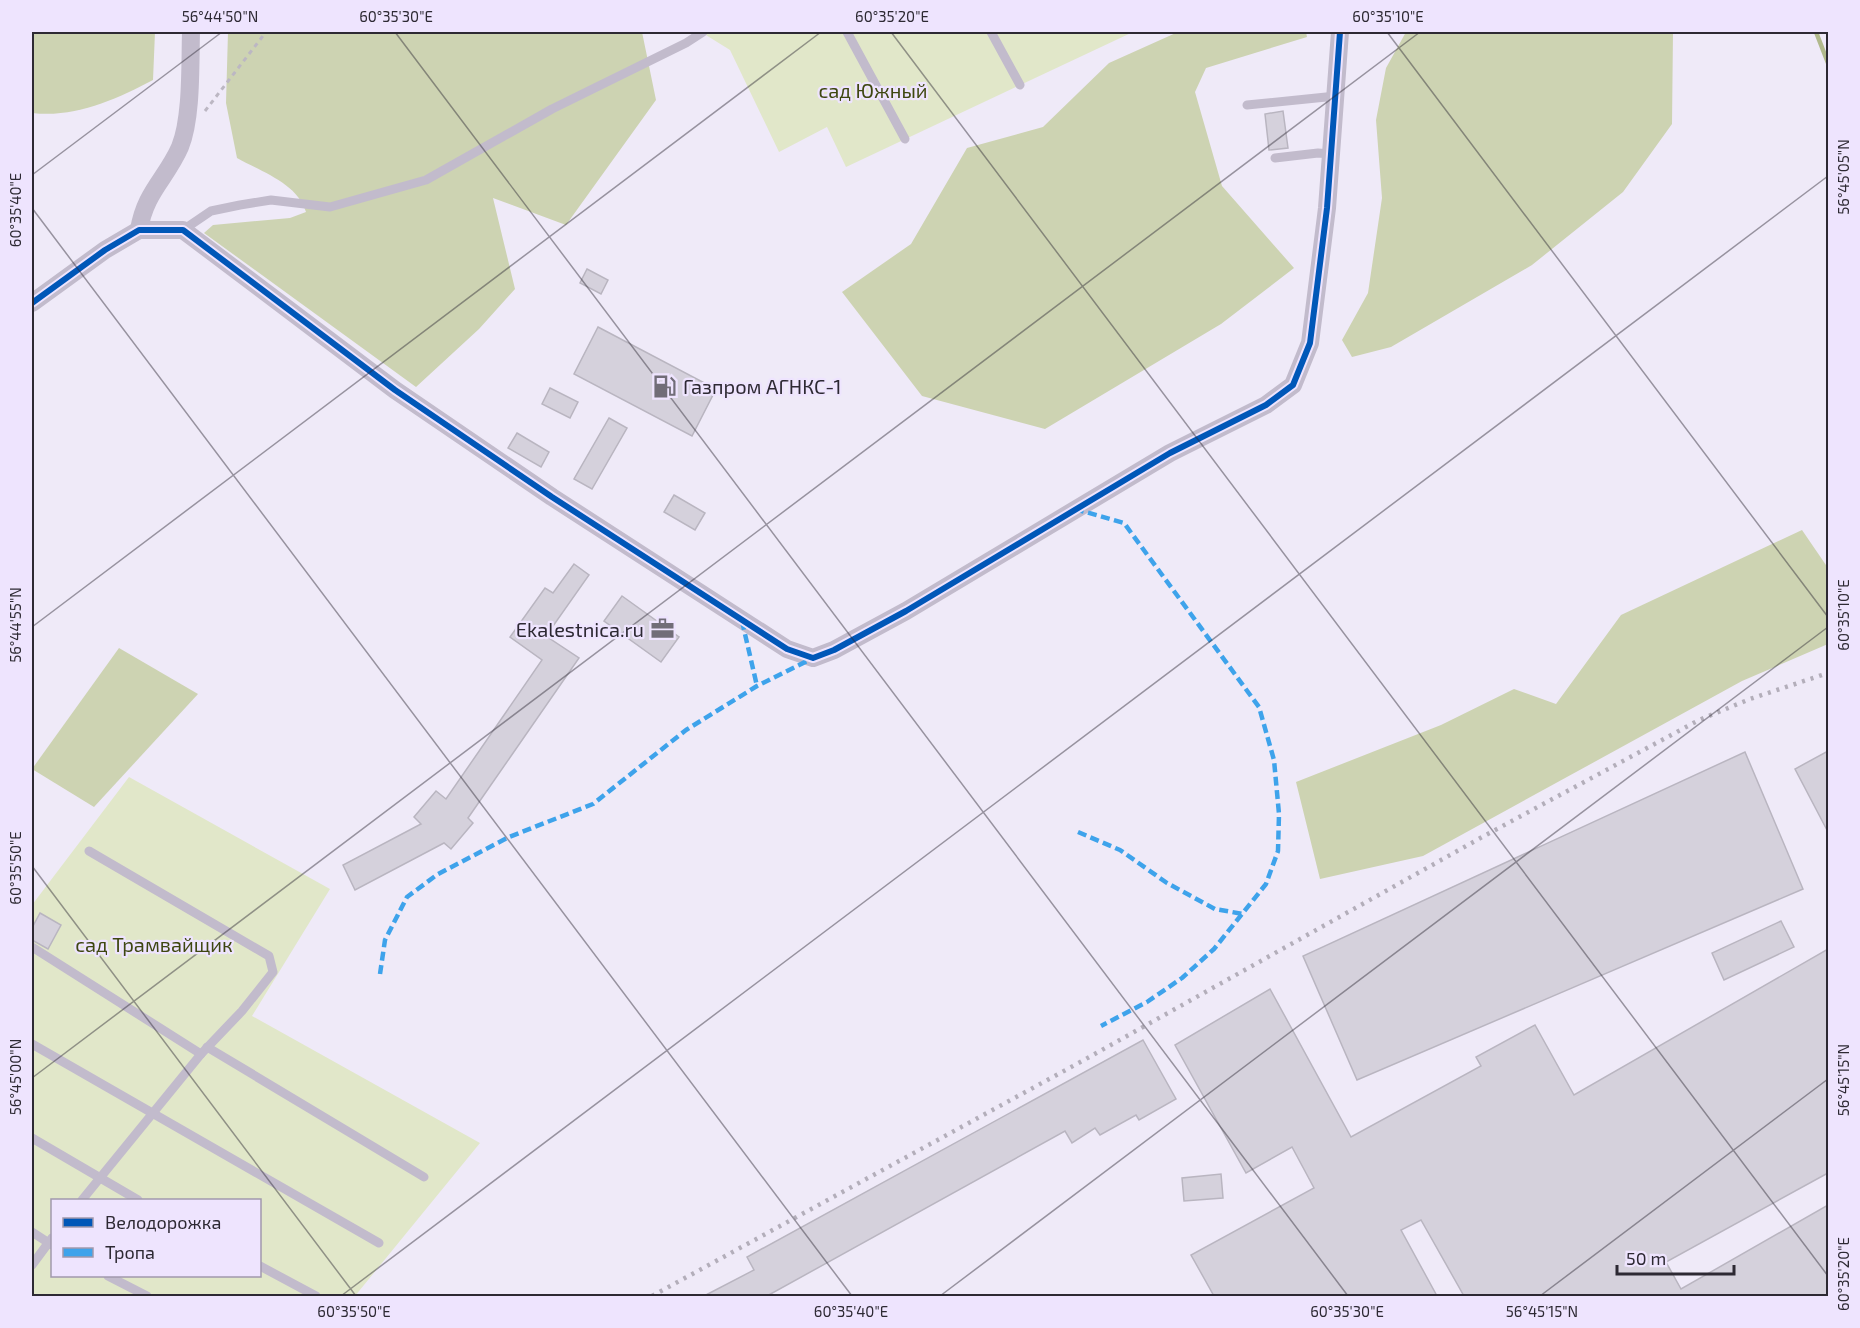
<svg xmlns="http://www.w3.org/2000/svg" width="1860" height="1328" viewBox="0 0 1860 1328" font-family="'Exo 2',sans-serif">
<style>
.green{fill:#e1e7c9;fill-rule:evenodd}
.forest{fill:#cdd3b2}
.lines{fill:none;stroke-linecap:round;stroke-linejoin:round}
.stream{stroke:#b1b98c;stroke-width:4.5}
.building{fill:#d5d1dc;stroke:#b9b5c0;stroke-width:1.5}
.path{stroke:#bcb7c3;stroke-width:3;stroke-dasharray:4.5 4.5;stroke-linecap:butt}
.service{stroke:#c2bbcc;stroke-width:9}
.minor{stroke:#c2bbcc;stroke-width:18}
.rail{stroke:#b3aeba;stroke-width:4.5;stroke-dasharray:3 6;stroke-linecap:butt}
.quiet{stroke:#3ea3eb;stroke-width:4.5;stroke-dasharray:9 4.5;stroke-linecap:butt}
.cycleway-casing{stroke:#eee4fe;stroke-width:10}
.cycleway{stroke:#0057b8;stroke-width:6}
.ticks{fill:none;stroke:#2d2933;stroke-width:1.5;stroke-opacity:0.45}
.labels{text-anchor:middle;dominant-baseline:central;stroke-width:4.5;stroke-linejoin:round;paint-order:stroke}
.park-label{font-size:20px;fill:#3e4710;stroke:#eee4fe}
.poi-label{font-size:20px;fill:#2d2933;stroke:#eee4fe;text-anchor:start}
.neatline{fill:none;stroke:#2d2933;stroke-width:2}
.ticks-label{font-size:15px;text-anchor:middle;fill:#2d2933}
</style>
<rect width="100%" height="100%" fill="#efeaf8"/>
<g class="green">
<polygon points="701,32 1133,32 846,167 827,127 779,152 730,50"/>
<path d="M129,777L330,889L252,1016L480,1143L355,1296H32V905ZM52,1200H260V1276H52Z"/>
</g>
<g class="forest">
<path d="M32,32H155L153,80C115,100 75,118 32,113Z"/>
<path d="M228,32H642L656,100L566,225L493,198L515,289L479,329L416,387L204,233L213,225L290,218L306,212C298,184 262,172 237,158L226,103Z"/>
<polygon points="1178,32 1306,32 1307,37 1206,68 1195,92 1222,186 1294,268 1221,324 1045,429 922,396 842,292 911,244 967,148 1043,127 1109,63"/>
<polygon points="1406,32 1673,32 1672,124 1623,192 1532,265 1391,347 1352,357 1342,340 1368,293 1382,198 1376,120 1386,68"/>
<polygon points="1802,530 1828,568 1828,644 1742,681 1423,856 1320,879 1296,782 1441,725 1514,689 1556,704 1621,615"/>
<polygon points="119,648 198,694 94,807 32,769"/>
</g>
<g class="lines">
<polyline class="stream" points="1816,32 1828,63"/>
</g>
<g class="building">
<polygon points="1283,111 1288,148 1269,150 1265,114"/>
<polygon points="587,269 608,280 601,294 580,283"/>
<polygon points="598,327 716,389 692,436 574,374"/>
<polygon points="550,388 578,402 570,418 542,404"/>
<polygon points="609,418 627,428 592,489 574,479"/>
<polygon points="517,433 549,452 541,467 508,448"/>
<polygon points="674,495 705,513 695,530 664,512"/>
<polygon points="574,564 589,575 546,636 579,658 468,818 473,823 451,849 444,843 355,890 343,865 421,824 414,817 436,791 446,799 542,660 510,637 545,588 553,593"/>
<polygon points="622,596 679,637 661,662 604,621"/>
<polygon points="1828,751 1828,832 1795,769"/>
<polygon points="1745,752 1803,889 1357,1080 1303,956"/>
<polygon points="40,913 61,925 48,949 32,940 32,928"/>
<polygon points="1781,921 1794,947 1724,980 1712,953"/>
<polygon points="1828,949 1828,1173 1666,1262 1681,1289 1828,1205 1828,1296 1464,1296 1421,1220 1401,1230 1437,1296 1214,1296 1191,1255 1314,1188 1292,1147 1246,1173 1175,1045 1270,989 1351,1137 1481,1066 1476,1057 1535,1025 1574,1095"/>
<polygon points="1143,1040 1176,1099 1139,1120 1136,1115 1100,1135 1095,1128 1072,1143 1065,1131 767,1296 704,1296 754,1270 747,1257"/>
<polygon points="1221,1174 1223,1198 1184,1201 1182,1178"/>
</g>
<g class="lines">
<polyline class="path" points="205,111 266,32"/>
<g class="service">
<polyline points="847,32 905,139"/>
<polyline points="991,32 1020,85"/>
<polyline points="1247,105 1336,96"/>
<polyline points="1275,158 1318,153 1331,154"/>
<polyline points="183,230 211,211 240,205 271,200 330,207 426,180 552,109 686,43 703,32"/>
<polyline points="32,947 201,1054"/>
<polyline points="32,1044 379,1243"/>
<polyline points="207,1047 424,1177"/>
<polyline points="32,1138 138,1200"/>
<polyline points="82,1200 201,1054 242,1011 273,972 269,956 89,851"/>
<polyline points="32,1232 52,1245"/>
<polyline points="32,1265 52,1238"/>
<polyline points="260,1266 316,1296"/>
<polyline points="108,1276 147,1296"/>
</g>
<g class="minor">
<path d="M139,230C145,192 166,179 180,147C192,118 190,64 191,32"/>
<polyline points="32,303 105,250 139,230 183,230 395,390 552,497 787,649 813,658 834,650 906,611 1170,453 1266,405 1293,385 1310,343 1327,208 1340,32"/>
</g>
<polyline class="rail" points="652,1296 1084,1060 1484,836 1699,720 1750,699 1828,673"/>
<g class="quiet">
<polyline points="1075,509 1124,523 1259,707 1274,760 1279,814 1278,851 1266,884 1214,949 1182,978 1147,1002 1101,1026"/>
<polyline points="742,621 757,686"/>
<polyline points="1078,832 1120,850 1167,883 1215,909 1243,914"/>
<polyline points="380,974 385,940 407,897 438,874 509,837 593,804 686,730 757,686 813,658"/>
</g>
<defs>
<polyline id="cycleway" points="32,303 105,250 139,230 183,230 395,390 552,497 787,649 813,658 834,650 906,611 1170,453 1266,405 1293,385 1310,343 1327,208 1340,32"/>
</defs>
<use href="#cycleway" class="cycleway-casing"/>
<use href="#cycleway" class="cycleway"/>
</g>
<path class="ticks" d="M395,32L1348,1296M891,32L1828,1276M1387,32L1828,617M32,175L222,32M32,208L852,1296M32,627L821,32M32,866L356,1296M32,1078L1420,32M341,1296L1828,176M940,1296L1828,627M1540,1296L1828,1079"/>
<defs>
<symbol id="fuel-bare" viewBox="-9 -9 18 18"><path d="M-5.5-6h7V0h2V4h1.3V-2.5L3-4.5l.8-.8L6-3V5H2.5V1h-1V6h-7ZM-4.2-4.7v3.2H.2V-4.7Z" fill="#716d78" stroke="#eee4fe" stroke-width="2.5" paint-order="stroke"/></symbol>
<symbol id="office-bare" viewBox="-9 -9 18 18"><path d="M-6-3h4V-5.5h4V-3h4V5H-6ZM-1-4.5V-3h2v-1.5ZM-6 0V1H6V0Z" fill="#716d78" stroke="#eee4fe" stroke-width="2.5" paint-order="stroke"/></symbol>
</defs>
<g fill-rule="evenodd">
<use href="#fuel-bare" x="648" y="370" width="33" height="33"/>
<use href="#office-bare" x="646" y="612" width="33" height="33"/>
</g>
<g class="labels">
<g class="park-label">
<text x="873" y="90">сад Южный</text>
<text x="154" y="944">сад Трамвайщик</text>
</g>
<g class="poi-label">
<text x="683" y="386">Газпром АГНКС-1</text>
<text x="644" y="629" text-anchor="end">Ekalestnica.ru</text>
</g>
</g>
<rect width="1860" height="1328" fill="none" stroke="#eee4fe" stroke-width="66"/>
<rect x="51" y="1199" width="210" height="78" fill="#eee4fe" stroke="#a199ad" stroke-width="1.5"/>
<rect x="63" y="1218" width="30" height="9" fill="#0057b8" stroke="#a199ad" stroke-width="1.5"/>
<text x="105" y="1229" font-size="18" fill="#2d2933">Велодорожка</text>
<rect x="63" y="1248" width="30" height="9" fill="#3ea3eb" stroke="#a199ad" stroke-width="1.5"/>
<text x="105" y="1259" font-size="18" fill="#2d2933">Тропа</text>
<path d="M1617 1265v9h117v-9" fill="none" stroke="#2d2933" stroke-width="3"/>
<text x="1626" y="1265" font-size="18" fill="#2d2933" stroke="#eee4fe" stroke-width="4.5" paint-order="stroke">50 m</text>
<rect x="33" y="33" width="1794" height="1262" class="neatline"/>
<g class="ticks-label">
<text x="220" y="22">56°44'50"N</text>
<text x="396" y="22">60°35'30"E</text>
<text x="892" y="22">60°35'20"E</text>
<text x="1388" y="22">60°35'10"E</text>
<text transform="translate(1844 177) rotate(-90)" y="5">56°45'05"N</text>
<text transform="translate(16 210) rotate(-90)" y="5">60°35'40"E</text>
<text transform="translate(1844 615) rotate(-90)" y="5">60°35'10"E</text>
<text transform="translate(16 625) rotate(-90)" y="5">56°44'55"N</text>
<text transform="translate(16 868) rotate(-90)" y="5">60°35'50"E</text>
<text transform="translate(16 1077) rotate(-90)" y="5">56°45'00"N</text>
<text transform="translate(1844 1080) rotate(-90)" y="5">56°45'15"N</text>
<text transform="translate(1844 1274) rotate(-90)" y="5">60°35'20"E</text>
<text x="354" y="1317">60°35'50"E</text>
<text x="851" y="1317">60°35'40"E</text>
<text x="1347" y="1317">60°35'30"E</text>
<text x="1542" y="1317">56°45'15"N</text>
</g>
</svg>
